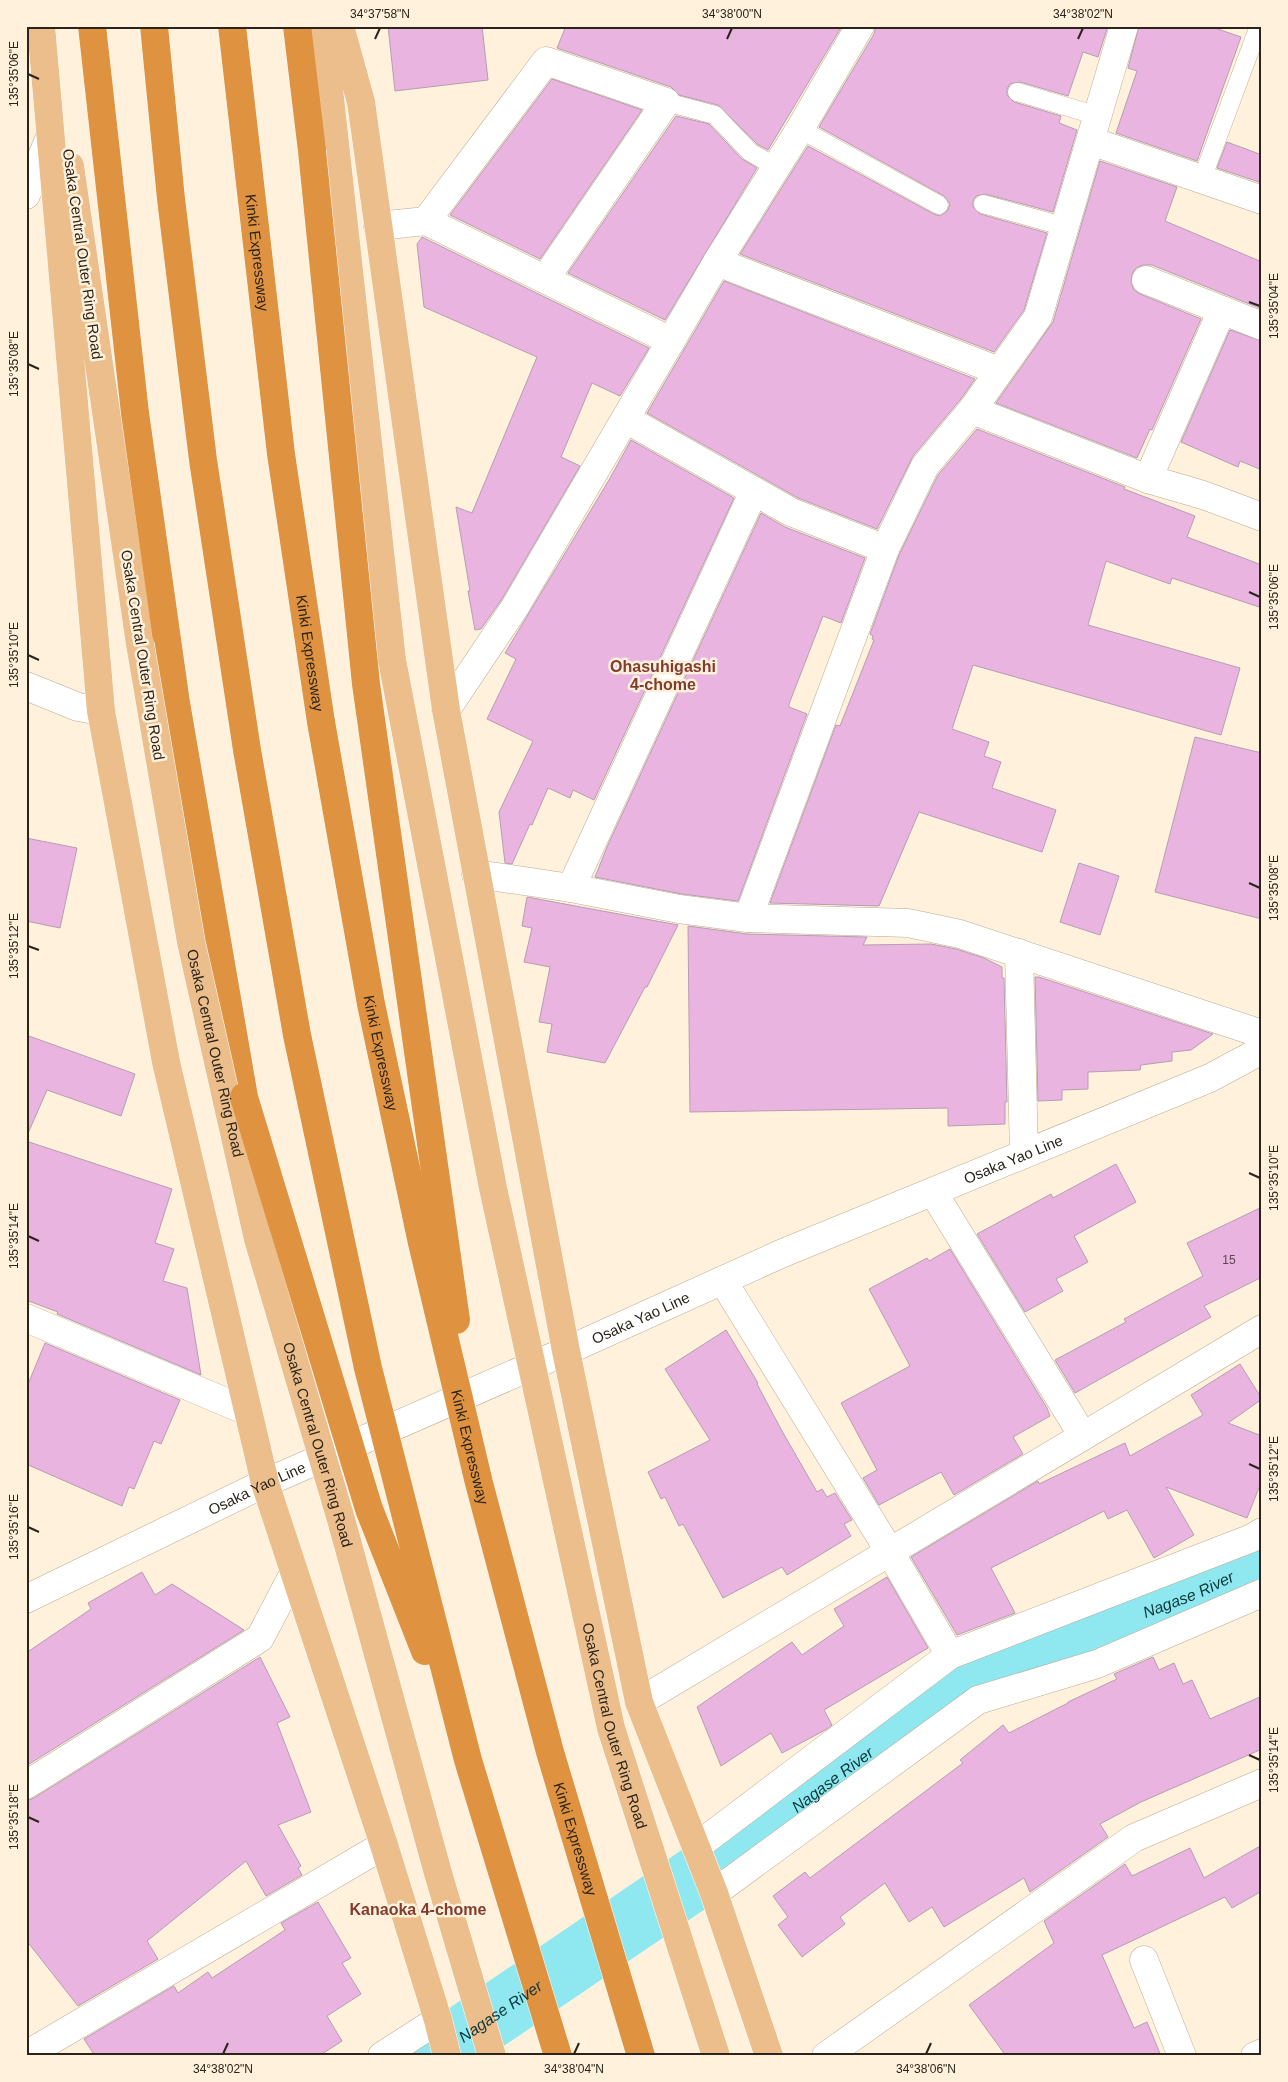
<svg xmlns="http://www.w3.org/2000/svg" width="1288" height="2082" viewBox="0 0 1288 2082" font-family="Helvetica,sans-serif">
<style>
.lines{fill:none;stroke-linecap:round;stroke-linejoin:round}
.river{stroke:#8fe8f0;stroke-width:62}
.building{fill:#eab4e1;stroke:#b69db2}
.lane-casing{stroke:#bbaa90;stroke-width:19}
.street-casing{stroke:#bbaa90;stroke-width:29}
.secondary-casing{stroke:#bbaa90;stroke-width:29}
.primary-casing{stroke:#fff;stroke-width:29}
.highway-casing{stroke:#fff;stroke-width:29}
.lane{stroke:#fff;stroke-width:18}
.street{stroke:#fff;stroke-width:28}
.secondary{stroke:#fff;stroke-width:28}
.primary{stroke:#ecbe8c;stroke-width:28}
.highway{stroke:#df9240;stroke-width:28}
.primary-bridge-casing{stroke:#fff;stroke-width:29;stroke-linecap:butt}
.highway-bridge-casing{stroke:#fff;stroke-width:29;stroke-linecap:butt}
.primary-bridge{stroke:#ecbe8c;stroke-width:28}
.highway-bridge{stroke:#df9240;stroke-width:28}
.ticks{fill:none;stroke:#2b241a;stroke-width:2}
.labels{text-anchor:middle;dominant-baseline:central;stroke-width:5;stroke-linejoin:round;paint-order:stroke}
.number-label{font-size:12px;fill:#5b484c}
.street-label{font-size:15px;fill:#2b241a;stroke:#fff1db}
.neighbourhood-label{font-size:16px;font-weight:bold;fill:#823c2f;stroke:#fff1db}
.water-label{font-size:16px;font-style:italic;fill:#0b383b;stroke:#fff1db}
.neatline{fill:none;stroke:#2b241a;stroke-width:2}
.ticks-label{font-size:12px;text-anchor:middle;fill:#2b241a}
</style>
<rect width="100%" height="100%" fill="#fff1db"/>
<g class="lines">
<path class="river" id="s1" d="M434,2056L753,1839L966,1679L1196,1593L1262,1561"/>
</g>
<g class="building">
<polygon points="388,26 482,26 488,80 395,91"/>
<polygon points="566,26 842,26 768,150 757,144 718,105 679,95 671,87 557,48"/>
<polygon points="876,26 1108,26 1098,57 1083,52 1068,96 1020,82 1010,84 1007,89 1007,95 1014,102 1061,116 1059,123 1077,130 1053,212 985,194 976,196 973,201 973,207 980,214 1047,233 1024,310 994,352 740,254 808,146 934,214 940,216 948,210 950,204 944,196 819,127 874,34"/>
<polygon points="1139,26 1209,26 1241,37 1197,161 1116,133 1137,71 1128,68"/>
<polygon points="552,79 642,110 540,259 450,215"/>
<polygon points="676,116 709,124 742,159 757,168 665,320 568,273"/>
<polygon points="1227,142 1262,155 1262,183 1217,168"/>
<polygon points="1100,161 1177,187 1165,221 1262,262 1262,309 1152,265 1143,265 1136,268 1132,274 1131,283 1134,290 1140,294 1201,319 1152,430 1150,429 1137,458 996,403 1053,322"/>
<polygon points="422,237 649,348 620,396 592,383 561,457 580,466 502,599 481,629 475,630 468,591 470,591 456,507 472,513 537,357 424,307 417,244"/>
<polygon points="724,281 975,379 960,400 913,456 877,529 798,498 647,413"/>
<polygon points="1230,330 1262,341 1262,470 1240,461 1238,467 1181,442"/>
<polygon points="977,429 1125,487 1124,489 1195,516 1187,537 1262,565 1262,608 1172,578 1170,584 1106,561 1088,625 1240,668 1221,735 973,665 952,729 989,742 984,756 1001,762 992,788 1056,810 1042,852 919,812 879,906 770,903 836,725 840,726 874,640 872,639 873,636 870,634 899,555 938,475"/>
<polygon points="631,440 734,498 594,800 573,790 570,798 548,788 532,825 530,824 512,864 505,863 499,812 533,741 487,719 516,659 505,653 609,480"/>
<polygon points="761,513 785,527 865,558 841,623 823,616 789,704 789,707 807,714 738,901 682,894 595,877 607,847"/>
<polygon points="1195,737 1262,753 1262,919 1155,892"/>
<polygon points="26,838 77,848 60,928 26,921"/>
<polygon points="1079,863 1119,876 1100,935 1060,922"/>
<polygon points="527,897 678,925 647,987 645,987 605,1063 547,1052 552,1024 539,1022 550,967 524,962 532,928 522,926"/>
<polygon points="688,926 747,934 867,937 863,945 931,944 956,949 984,958 1002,967 1002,978 1004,978 1007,1102 1005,1102 1005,1124 948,1126 948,1108 690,1112"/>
<polygon points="1035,977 1039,977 1213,1034 1191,1050 1172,1052 1172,1061 1141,1065 1140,1070 1088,1072 1088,1089 1062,1090 1062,1100 1038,1101"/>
<polygon points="26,1035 135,1074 121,1116 47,1090 26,1138"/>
<polygon points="26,1141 172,1189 155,1243 174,1249 163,1281 187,1288 201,1375 57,1314 58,1312 26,1300"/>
<polygon points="1116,1164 1136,1202 1074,1236 1088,1262 1056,1279 1063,1291 1025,1312 977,1234 1051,1194 1053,1198"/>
<polygon points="1262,1207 1262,1277 1204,1306 1211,1317 1075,1393 1055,1360 1126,1322 1124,1319 1203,1276 1187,1243"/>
<polygon points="950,1249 1047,1408 1050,1416 1013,1437 1023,1454 954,1495 941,1472 879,1505 863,1478 877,1470 841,1403 910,1366 869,1289 927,1258 929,1261"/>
<polygon points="726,1330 758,1383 757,1384 782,1431 817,1492 822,1489 827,1497 835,1493 852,1520 844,1524 851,1536 787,1575 782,1567 723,1598 683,1524 679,1526 665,1497 661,1499 648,1472 710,1440 665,1369"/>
<polygon points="45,1343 180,1400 161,1444 154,1441 134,1489 129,1487 122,1506 26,1464 26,1389"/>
<polygon points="1240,1364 1262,1399 1228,1423 1262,1436 1262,1480 1247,1518 1166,1487 1194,1535 1154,1558 1127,1510 1108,1519 1104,1511 991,1568 1015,1613 957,1635 911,1557 1038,1481 1039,1484 1125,1443 1130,1456 1203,1415 1191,1395"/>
<polygon points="142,1572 155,1595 172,1584 244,1630 26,1766 26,1653 91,1609 88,1603"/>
<polygon points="887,1577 928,1648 824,1710 832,1725 827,1729 782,1753 771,1733 721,1766 697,1707 792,1642 802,1655 844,1626 834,1609"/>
<polygon points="260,1657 290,1717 277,1723 311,1812 278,1825 301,1866 298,1868 302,1875 266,1896 246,1861 147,1941 158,1959 78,2006 26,1940 26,1801 34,1798"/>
<polygon points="1153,1657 1159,1670 1174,1663 1183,1684 1192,1680 1210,1719 1262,1696 1262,1749 1141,1802 1100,1824 1108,1837 1030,1892 1024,1878 944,1927 932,1907 909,1922 885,1883 840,1917 845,1924 802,1957 778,1925 788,1917 773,1896 805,1872 810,1878 963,1763 960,1760 1003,1725 1009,1733 1068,1703 1068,1702 1117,1679 1114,1674"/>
<polygon points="1262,1845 1262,1891 1232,1908 1225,1897 1102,1955 1134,2028 1147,2022 1161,2056 1006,2056 969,2005 1054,1943 1044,1921 1125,1864 1132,1876 1190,1848 1204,1878"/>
<polygon points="318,1902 351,1958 342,1963 361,1994 327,2016 342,2041 319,2056 95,2056 84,2039 174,1986 178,1993 208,1972 212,1978 285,1930 281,1923"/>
</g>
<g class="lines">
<defs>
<g id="lane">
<polyline points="1017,92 1098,116"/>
<polyline points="666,102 715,115 750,152 776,167"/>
<polyline points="800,129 939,205"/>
<polyline points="1202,179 1259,26"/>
<polyline points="983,204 1066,227"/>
</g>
<g id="street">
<polyline points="1091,141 1262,200"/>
<polyline points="26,195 50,137"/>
<polyline points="426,221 546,61 666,102 545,279"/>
<polyline points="378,226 426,221 671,341"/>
<polyline points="717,262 999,371"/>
<polyline points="1146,280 1262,326"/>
<polyline points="972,410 1148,479 1203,495 1262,517"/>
<polyline points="626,419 791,512 885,549"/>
<polyline points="1148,479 1222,310"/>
<polyline points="26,686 78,707 101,711"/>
<polyline points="446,710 515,607 717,262 800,129 860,26"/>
<polyline points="476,874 571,888 679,909 748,918 908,923 960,934 1262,1034"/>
<polyline points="571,888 754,491"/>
<polyline points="748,918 885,549 925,466 972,410 1038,317 1124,26"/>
<polyline points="1019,953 1024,1154"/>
<polyline points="933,1192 1083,1436"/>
<polyline points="723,1281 890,1552 950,1655"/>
<polyline points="26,1318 247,1411"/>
<polyline points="639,1702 1262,1329"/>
<polyline points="26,1785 260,1638 294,1573"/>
<polyline points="696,1847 950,1655 1252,1538 1262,1532"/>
<polyline points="714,1893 978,1700 1097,1664 1262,1593"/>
<polyline points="1144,1960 1182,2056"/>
<polyline points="26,2055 384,1845"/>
<polyline points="382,2056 438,2020"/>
<polyline points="826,2056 1134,1838 1262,1783"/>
<polyline points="1255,2056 1262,2053"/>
</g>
<g id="secondary">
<path id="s2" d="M26,1599L265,1483L566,1351L783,1253L1210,1078L1262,1050"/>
</g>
<g id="primary">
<polyline points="41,26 101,711 166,1062 265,1483 384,1845 438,2020 447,2056"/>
<polyline points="322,26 392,660"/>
<polyline points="340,26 361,102 446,710 566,1351 639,1702 714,1893 769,2056"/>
<polyline points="70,166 140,644"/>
</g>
<g id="highway">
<polyline points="92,26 135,413 176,703 244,1097"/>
<polyline points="297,26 312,151"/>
</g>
</defs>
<use href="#lane" class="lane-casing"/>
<use href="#street" class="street-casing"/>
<use href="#secondary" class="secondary-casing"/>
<use href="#primary" class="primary-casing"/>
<use href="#highway" class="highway-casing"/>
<use href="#lane" class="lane"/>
<use href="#street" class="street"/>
<use href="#secondary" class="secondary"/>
<use href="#primary" class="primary"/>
<use href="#highway" class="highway"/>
<defs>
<g id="primary-bridge">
<path id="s3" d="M140,644L191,942L258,1239L342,1523L438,1873L492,2056"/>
<path id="s4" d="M392,660L493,1188L611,1728L716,2056"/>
</g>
<g id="highway-bridge">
<polyline points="154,26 171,199 203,460 247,750 297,1035 368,1368 468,1760 558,2056"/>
<path id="s5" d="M232,26L281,454L321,722L371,1004L422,1243L479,1483L550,1752L641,2056"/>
<polyline points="312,151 366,684 456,1320"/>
<polyline points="244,1097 369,1509 425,1651"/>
</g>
</defs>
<use href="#primary-bridge" class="primary-bridge-casing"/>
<use href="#highway-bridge" class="highway-bridge-casing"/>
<use href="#primary-bridge" class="primary-bridge"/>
<use href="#highway-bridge" class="highway-bridge"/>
</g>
<path class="ticks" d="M375,39L380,28M727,39L732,28M1078,39L1083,28M28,74L39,79M1249,302L1260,306M28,364L39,369M1249,592L1260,597M28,655L39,660M1249,883L1260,888M28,946L39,950M1249,1173L1260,1178M28,1236L39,1241M1249,1464L1260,1469M28,1527L39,1532M1249,1755L1260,1760M28,1817L39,1822M223,2054L228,2043M574,2054L579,2043M926,2054L931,2043"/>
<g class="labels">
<g class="number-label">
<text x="1229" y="1260">15</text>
</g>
<g class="street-label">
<text stroke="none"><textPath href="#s5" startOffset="228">Kinki Expressway</textPath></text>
<text transform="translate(83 254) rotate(82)">Osaka Central Outer Ring Road</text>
<text stroke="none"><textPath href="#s5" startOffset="632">Kinki Expressway</textPath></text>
<text transform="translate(143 655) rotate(81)">Osaka Central Outer Ring Road</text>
<text stroke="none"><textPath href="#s5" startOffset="1038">Kinki Expressway</textPath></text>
<text stroke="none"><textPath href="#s3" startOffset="416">Osaka Central Outer Ring Road</textPath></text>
<text stroke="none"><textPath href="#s2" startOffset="1081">Osaka Yao Line</textPath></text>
<text stroke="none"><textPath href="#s2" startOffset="676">Osaka Yao Line</textPath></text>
<text stroke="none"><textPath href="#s3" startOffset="821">Osaka Central Outer Ring Road</textPath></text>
<text stroke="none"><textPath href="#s5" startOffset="1442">Kinki Expressway</textPath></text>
<text stroke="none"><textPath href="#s2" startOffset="256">Osaka Yao Line</textPath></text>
<text stroke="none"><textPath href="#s4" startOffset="1089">Osaka Central Outer Ring Road</textPath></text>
<text stroke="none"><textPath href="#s5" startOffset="1848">Kinki Expressway</textPath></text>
</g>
<g class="neighbourhood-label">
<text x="663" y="666">Ohasuhigashi<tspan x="663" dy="18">4-chome</tspan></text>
<text x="418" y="1909">Kanaoka 4-chome</text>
</g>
<g class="water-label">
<text stroke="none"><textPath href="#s1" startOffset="890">Nagase River</textPath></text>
<text stroke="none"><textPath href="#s1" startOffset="485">Nagase River</textPath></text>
<text stroke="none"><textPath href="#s1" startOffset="80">Nagase River</textPath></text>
</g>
</g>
<rect width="1288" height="2082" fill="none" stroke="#fff1db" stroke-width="55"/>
<rect x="28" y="28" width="1232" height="2026" class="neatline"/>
<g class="ticks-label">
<text x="380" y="18">34°37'58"N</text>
<text x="732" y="18">34°38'00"N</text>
<text x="1083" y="18">34°38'02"N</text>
<text transform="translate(14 74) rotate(-90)" y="4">135°35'06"E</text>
<text transform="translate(1274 306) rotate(-90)" y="4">135°35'04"E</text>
<text transform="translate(14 364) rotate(-90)" y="4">135°35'08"E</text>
<text transform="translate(1274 597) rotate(-90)" y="4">135°35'06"E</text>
<text transform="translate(14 655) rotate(-90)" y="4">135°35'10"E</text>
<text transform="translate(1274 888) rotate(-90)" y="4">135°35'08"E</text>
<text transform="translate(14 946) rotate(-90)" y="4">135°35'12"E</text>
<text transform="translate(1274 1178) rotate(-90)" y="4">135°35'10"E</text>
<text transform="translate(14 1236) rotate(-90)" y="4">135°35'14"E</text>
<text transform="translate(1274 1469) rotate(-90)" y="4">135°35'12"E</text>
<text transform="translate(14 1527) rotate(-90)" y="4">135°35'16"E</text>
<text transform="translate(1274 1760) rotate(-90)" y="4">135°35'14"E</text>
<text transform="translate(14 1817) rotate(-90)" y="4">135°35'18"E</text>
<text x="223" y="2073">34°38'02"N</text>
<text x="574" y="2073">34°38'04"N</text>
<text x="926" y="2073">34°38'06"N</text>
</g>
</svg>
